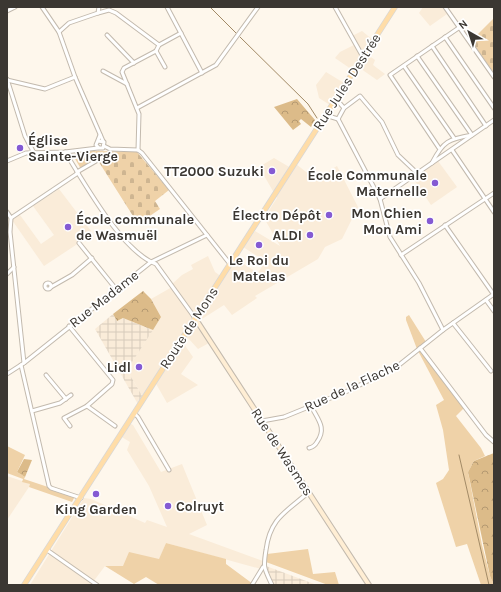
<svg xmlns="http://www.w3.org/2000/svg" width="501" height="592" viewBox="0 0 501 592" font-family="Karla,sans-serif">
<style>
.built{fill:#faecd9}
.industrial{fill:url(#industrial-grid)}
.green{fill:#efd2a8}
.forest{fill:url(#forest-crowns)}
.cemetery{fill:url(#cemetery-stones)}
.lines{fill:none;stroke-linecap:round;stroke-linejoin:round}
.stream{stroke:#a28a66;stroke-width:1}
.street-casing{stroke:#c3baae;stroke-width:5}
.secondary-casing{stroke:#c3baae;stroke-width:6}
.primary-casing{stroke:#d8d7d6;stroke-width:6}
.street{stroke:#fff;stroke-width:3}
.secondary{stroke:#ffeed4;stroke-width:4}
.primary{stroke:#ffdda8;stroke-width:4.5}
.poi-dot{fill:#845ad3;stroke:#fff;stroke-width:1.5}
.labels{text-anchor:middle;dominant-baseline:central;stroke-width:3.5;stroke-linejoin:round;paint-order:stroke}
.street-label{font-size:14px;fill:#3b3732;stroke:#fff}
.poi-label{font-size:14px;font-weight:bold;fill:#3b3732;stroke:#fff;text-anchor:end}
</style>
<defs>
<pattern id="industrial-grid" width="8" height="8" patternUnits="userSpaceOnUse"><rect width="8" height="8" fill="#faecd9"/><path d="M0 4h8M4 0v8" fill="none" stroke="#d7cbbb"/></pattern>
<pattern id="forest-crowns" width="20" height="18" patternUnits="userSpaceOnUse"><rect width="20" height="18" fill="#dcbb89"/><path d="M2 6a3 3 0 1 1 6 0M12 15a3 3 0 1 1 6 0" fill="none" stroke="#b49971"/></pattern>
<pattern id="cemetery-stones" width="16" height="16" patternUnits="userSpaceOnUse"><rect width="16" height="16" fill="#efd2a8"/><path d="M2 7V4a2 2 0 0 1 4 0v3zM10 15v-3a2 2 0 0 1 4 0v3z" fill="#ceb591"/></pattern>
</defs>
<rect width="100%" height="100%" fill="#fef7ec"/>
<g class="built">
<polygon points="423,7 442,7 447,14 430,26 419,13"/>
<polygon points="362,31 373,40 365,53 375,60 373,65 385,74 377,80 354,64 351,69 335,58 340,52 356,44 352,36"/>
<polygon points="326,72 344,83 330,105 319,98 316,85"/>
<polygon points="274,158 291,168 296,164 315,179 337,166 358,207 342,239 325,247 318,259 255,296 257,298 232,315 224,305 202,319 197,326 209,343 198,349 188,338 184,344 193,357 181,374 198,385 167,403 155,382 144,399 127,370 161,317 151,299 172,287 171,285 182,275 193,269 191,265 208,256 215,272 222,277 234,258 258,273 265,261 243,247 255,231 280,246 264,218 277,198 259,167"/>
<polygon points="438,161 457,187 431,205 413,178"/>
<polygon points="59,189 91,231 87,235 88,237 44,266 12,220 20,215 41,244 54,235 33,206"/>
<polygon points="129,423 133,425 161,472 182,464 207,525 189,534 263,561 261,569 166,543 159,560 123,566 105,566 93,582 97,585 30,585 84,498 91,499 145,523 147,520 167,527 149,486 127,450 130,442 120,436"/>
<polygon points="7,476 31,484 7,520"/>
</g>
<g class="industrial">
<polygon points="113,314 117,321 123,318 153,330 127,370 144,399 139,406 95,329"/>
<polygon points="266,566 317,585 273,585 265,570"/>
</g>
<g class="green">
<polygon points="93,149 96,151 94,154 97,159 81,169 74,157 75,153"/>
<polygon points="409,315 426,342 419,348 464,408 456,416 481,448 485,456 474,461 468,472 482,545 490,576 494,585 481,585 467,544 456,547 436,483 443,479 449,470 443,430 436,405 444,400 417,349 406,320 406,317"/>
<polygon points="7,446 25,455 17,472 25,477 24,479 75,496 72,502 29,487 30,484 22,482 23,479 7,473"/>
<polygon points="166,543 226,559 226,564 253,584 159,585 146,577 134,584 105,566 123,566 129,552 159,559"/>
<polygon points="308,549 313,574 335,572 339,585 328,585 266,562 267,554"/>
</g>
<g class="forest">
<polygon points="297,99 315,120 311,127 301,119 299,121 301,124 293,130 274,107"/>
<polygon points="143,291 151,299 161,317 153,330 123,318 117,321 113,314"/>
<polygon points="494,453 494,585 490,576 468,472 474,461"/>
<polygon points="24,459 32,460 25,477 17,472"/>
</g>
<g class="cemetery">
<polygon points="494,18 494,73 471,41"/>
<polygon points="96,151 137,152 169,190 155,201 160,209 138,224 97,159 94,154"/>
</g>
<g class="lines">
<g class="stream">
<polyline points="210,7 236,33"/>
<polyline points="240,37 308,104 317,118"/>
<polyline points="459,455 489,585"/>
</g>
<defs>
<g id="street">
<polyline points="42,7 59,32"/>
<polyline points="99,7 98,13 69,23 59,32 75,77 103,141"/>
<polyline points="167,7 202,73"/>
<polyline points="335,7 363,57"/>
<polyline points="445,7 494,77"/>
<polyline points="7,11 15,7"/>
<polyline points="98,13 109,10 116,13 159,45"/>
<polyline points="107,35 134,63"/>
<polyline points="445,37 494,108"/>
<polyline points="432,46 486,126"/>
<polyline points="156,51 165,67"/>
<path d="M417,56L472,135C449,139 443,141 432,163"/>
<polyline points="404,66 454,138"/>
<polyline points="103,71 127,84"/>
<polyline points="7,79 25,136 34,153"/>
<polyline points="7,80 45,89 75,77"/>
<polyline points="336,99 344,108"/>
<polyline points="137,108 216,65 258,7"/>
<polyline points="325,115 338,119"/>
<polyline points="338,119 380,199 390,237 419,283 443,330"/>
<polyline points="338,119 344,108 360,96 382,122 398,155 417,173"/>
<polyline points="98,141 104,142 103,148 99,148 96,145 100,135"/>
<polyline points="104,146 110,149 138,150 142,153 230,264"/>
<polyline points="439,148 390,75 460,27"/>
<polyline points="138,150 139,114 122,72 124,68 156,51 159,45 181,33"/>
<polyline points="452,150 494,212"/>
<path d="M65,152C84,182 122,252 156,264L195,318"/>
<polyline points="7,161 26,153 65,152 98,148"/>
<polyline points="77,172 96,161"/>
<polyline points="380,199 494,120"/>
<polyline points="7,212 11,218 10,232 24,363"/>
<polyline points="11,218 78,173"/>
<polyline points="445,225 494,295"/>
<polyline points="79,243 116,289"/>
<polyline points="401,255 494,193"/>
<polyline points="7,274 14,267"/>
<circle cx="48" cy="286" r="3"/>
<polyline points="51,287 72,275 92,258"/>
<polyline points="486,300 494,311"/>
<polyline points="453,323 491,371"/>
<polyline points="69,326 113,380 112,384 87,406 64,418 70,426"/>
<polyline points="420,348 486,435 494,442"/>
<polyline points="21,365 49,486 51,488 81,498"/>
<polyline points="7,374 24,363 151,262 207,235"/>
<polyline points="46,375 66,399"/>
<polyline points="87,406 115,426"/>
<polyline points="32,411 60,403 71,395"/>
<polyline points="135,414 138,417 169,470"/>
<polyline points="262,421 284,417 311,406 350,390 399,365 443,330 494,294"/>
<path d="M309,448C313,447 315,446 317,442C327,428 318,420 311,406"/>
<polyline points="47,550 97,585"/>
<polyline points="252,585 263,567"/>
<path d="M272,585C264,568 263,568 266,550C270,518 286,512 309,492"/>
</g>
<polyline id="secondary" points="195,318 369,585"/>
<polyline id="primary" points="24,585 395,7"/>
</defs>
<use href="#street" class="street-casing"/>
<use href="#secondary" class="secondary-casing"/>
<use href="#primary" class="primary-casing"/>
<use href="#street" class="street"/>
<use href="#secondary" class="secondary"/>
<use href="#primary" class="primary"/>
</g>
<g class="poi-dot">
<circle cx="20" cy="148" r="4"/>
<circle cx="272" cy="171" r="4"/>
<circle cx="435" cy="183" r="4"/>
<circle cx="329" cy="215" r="4"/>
<circle cx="430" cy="221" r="4"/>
<circle cx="68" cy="227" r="4"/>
<circle cx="310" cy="235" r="4"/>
<circle cx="259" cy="245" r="4"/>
<circle cx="139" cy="367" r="4"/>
<circle cx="96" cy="494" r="4"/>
<circle cx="168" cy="506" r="4"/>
</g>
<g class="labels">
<g class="street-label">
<text transform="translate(347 82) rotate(-57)">Rue Jules Destrée</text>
<text transform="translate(104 299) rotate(-38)">Rue Madame</text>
<text transform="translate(189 328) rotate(-57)">Route de Mons</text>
<text transform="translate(352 386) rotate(-25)">Rue de la Flache</text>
<text transform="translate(282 452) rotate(57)">Rue de Wasmes</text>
</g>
<g class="poi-label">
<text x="28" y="140" text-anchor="start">Église<tspan x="28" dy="16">Sainte-Vierge</tspan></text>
<text x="264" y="171">TT2000 Suzuki</text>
<text x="427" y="175">École Communale<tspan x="427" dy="16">Maternelle</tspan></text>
<text x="422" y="213">Mon Chien<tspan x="422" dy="16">Mon Ami</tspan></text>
<text x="321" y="215">Électro Dépôt</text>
<text x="76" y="219" text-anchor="start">École communale<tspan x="76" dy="16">de Wasmuël</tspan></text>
<text x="302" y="235">ALDI</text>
<text x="259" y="260" text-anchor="middle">Le Roi du<tspan x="259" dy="16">Matelas</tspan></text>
<text x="131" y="367">Lidl</text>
<text x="176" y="506" text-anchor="start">Colruyt</text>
<text x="96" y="509" text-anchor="middle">King Garden</text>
</g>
</g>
<rect width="501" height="592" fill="none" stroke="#3b3732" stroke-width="16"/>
<g transform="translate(469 32) rotate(321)" stroke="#ffffff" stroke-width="3" paint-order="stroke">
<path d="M0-3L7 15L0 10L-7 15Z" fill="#3b3732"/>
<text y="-6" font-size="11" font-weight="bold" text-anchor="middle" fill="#3b3732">N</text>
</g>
</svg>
